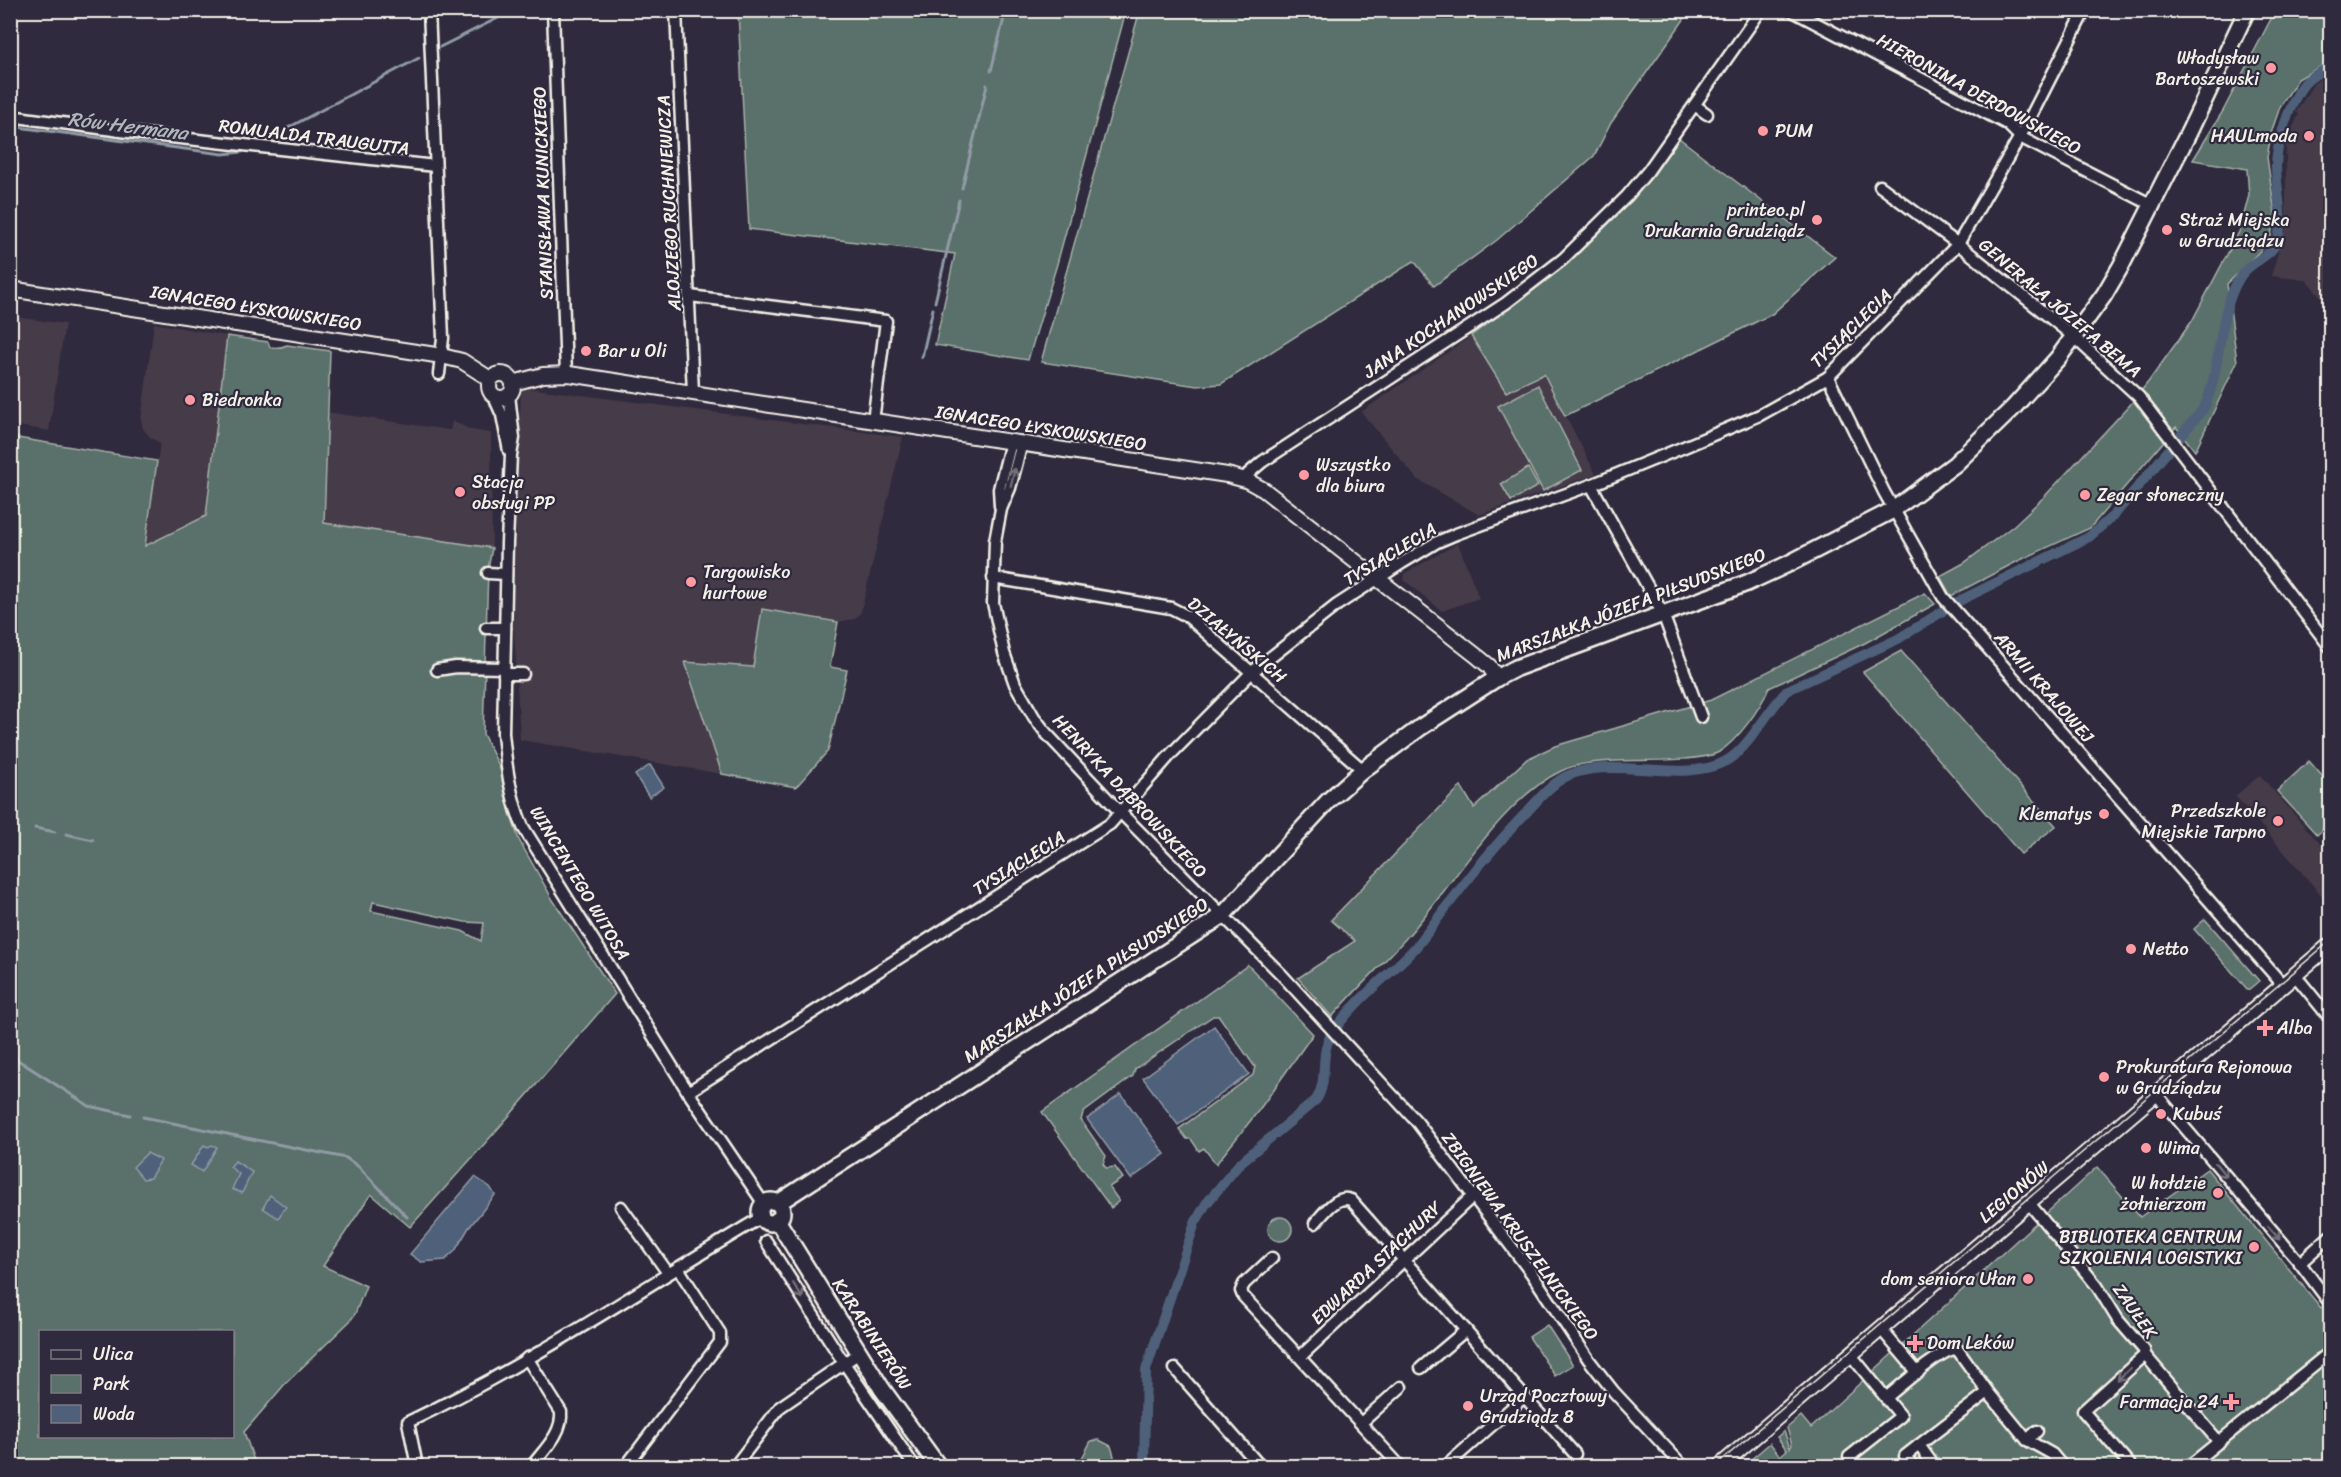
<svg xmlns="http://www.w3.org/2000/svg" width="2341" height="1477" viewBox="0 0 2341 1477" font-family="Sriracha,sans-serif">
<style>
.built{fill:#443a49}
.green{fill:#5a706a;stroke:#a7b0a9;stroke-width:1.5;fill-rule:evenodd}
.water{fill:#4f617a;stroke:#919ba6;stroke-width:1.5}
.lines{fill:none;stroke-linecap:round;stroke-linejoin:round}
.stream{stroke:#919ba6;stroke-width:3}
.canal{stroke:#4f617a;stroke-width:10}
.minor-casing{stroke:#f4f1e8;stroke-width:15}
.tertiary-casing{stroke:#f4f1e8;stroke-width:18}
.secondary-casing{stroke:#f4f1e8;stroke-width:20}
.minor{stroke:#2f2a3d;stroke-width:10}
.tertiary{stroke:#2f2a3d;stroke-width:14}
.secondary{stroke:#2f2a3d;stroke-width:15}
.tram{stroke:#f4f1e8;stroke-width:1.5}
.oneway{stroke:#747079}
.poi-dot{fill:#ff9aa2;stroke:#2f2a3d;stroke-width:2}
.labels{text-anchor:middle;dominant-baseline:central;stroke-width:4.5;stroke-linejoin:round;paint-order:stroke}
.poi-label{font-size:18px;fill:#f4f1e8;stroke:#2f2a3d;text-anchor:start}
.street-label{font-size:18px;fill:#f4f1e8;stroke:#2f2a3d}
.water-label{font-size:20px;font-style:italic;fill:#b2b7bc;stroke:#2f2a3d}
</style>
<rect width="100%" height="100%" fill="#2f2a3d"/>
<filter id="ink" filterUnits="userSpaceOnUse"><feTurbulence type="fractalNoise" baseFrequency=".0167" numOctaves="2"/><feDisplacementMap in="SourceGraphic" scale="12" xChannelSelector="R" yChannelSelector="G"/><feConvolveMatrix kernelMatrix="1 2 1 2 8 2 1 2 1" color-interpolation-filters="sRGB"/></filter>
<g filter="url(#ink)">
<g class="built">
<polygon points="2330,73 2330,307 2306,280 2271,276 2286,226 2286,143 2299,114 2296,112 2314,83"/>
<polygon points="10,316 65,324 49,431 11,425"/>
<polygon points="154,323 227,336 206,516 144,546 160,443 151,438 143,429 141,420"/>
<polygon points="1471,336 1506,392 1544,374 1596,474 1479,515 1417,479 1361,412"/>
<polygon points="521,387 903,437 861,612 855,619 838,622 818,619 753,667 685,662 722,774 520,740 513,611"/>
<polygon points="327,412 450,430 452,421 472,430 491,433 492,548 324,524"/>
<polygon points="1458,543 1479,598 1442,611 1404,580 1405,573"/>
<polygon points="2260,775 2330,855 2330,905 2235,796"/>
</g>
<g class="green">
<polygon points="1140,10 1690,10 1690,11 1611,123 1594,156 1497,240 1434,286 1414,261 1221,384 1197,386 1041,362"/>
<polygon points="738,11 1126,11 1057,264 1028,360 935,345 955,254 749,229"/>
<polygon points="2280,11 2324,11 2330,14 2330,61 2298,79 2280,107 2272,130 2267,157 2275,214 2270,241 2227,284 2237,362 2195,451 2176,427 2090,528 2018,561 1951,596 1940,576 1964,563 2013,526 2044,497 2129,406 2149,381 2192,321 2240,230 2249,195 2247,169 2193,160 2223,111 2272,17"/>
<polygon points="1679,138 1835,257 1772,314 1565,416 1544,374 1506,392 1471,336 1525,294 1608,224 1646,183"/>
<path d="M227,336L268,342L270,347C277,348 281,348 287,345L330,351L324,523L492,548L488,569L483,734L500,768L510,813L519,840L553,900L615,994L496,1131L410,1227L371,1194L323,1266L366,1286L355,1314L350,1321L285,1384L244,1432L256,1466H11V437L157,461L145,546L206,516ZM373,902L465,922L484,923L481,941L462,931L371,911ZM40,1332H232V1436H40Z"/>
<polygon points="1538,385 1582,470 1543,491 1498,406"/>
<polygon points="1528,468 1538,486 1511,501 1501,484"/>
<path d="M1925,593L1935,604L1865,643L1769,688C1760,709 1738,740 1719,752C1702,762 1637,760 1615,761C1596,762 1578,763 1561,771C1501,800 1452,887 1407,937C1383,964 1356,989 1332,1017L1298,978L1355,941L1331,920L1461,786L1474,808L1527,759L1555,746L1711,700Z"/>
<polygon points="762,609 838,622 830,667 847,670 828,751 796,787 722,774 685,662 753,667"/>
<polygon points="1901,651 2056,826 2021,854 1863,672"/>
<polygon points="2309,761 2330,785 2330,823 2317,835 2277,791"/>
<polygon points="2205,919 2259,981 2248,990 2194,929"/>
<polygon points="1248,965 1313,1034 1259,1110 1216,1164 1204,1148 1199,1151 1191,1139 1187,1139 1179,1129 1253,1075 1255,1067 1219,1016 1213,1016 1135,1069 1133,1076 1083,1113 1081,1120 1106,1156 1103,1164 1106,1168 1115,1167 1123,1178 1109,1187 1119,1201 1111,1208 1042,1112"/>
<polygon points="2097,1167 2140,1217 2207,1169 2321,1308 2330,1301 2330,1466 1754,1466 1749,1461 1770,1443 1780,1456 1787,1450 1777,1437 1784,1431 1790,1448 1792,1445 1787,1428 1801,1416 1811,1428"/>
<circle cx="1280" cy="1229" r="12"/>
<polygon points="1547,1325 1573,1365 1555,1376 1529,1337"/>
<polygon points="1099,1440 1111,1446 1114,1456 1112,1466 1081,1466 1081,1460 1091,1441"/>
</g>
<g class="water">
<polygon points="650,765 664,787 649,797 635,775"/>
<polygon points="1214,1026 1249,1074 1178,1125 1143,1078"/>
<polygon points="1121,1094 1165,1154 1131,1179 1087,1119"/>
<polygon points="204,1145 208,1147 212,1145 217,1147 202,1172 191,1165"/>
<polygon points="147,1153 161,1160 150,1178 143,1179 133,1167"/>
<polygon points="235,1161 252,1172 242,1193 232,1189 239,1174 230,1167"/>
<polygon points="475,1177 490,1187 495,1195 468,1229 455,1251 445,1260 421,1262 410,1254"/>
<polygon points="270,1195 286,1207 278,1218 263,1208"/>
</g>
<g class="lines">
<g class="stream">
<polyline points="440,47 498,18"/>
<polyline points="991,71 1006,10"/>
<polyline points="10,126 223,154 242,152"/>
<polyline points="271,137 419,58"/>
<polyline points="962,188 987,85"/>
<polyline points="935,302 959,200"/>
<polyline points="922,357 933,309"/>
<polyline points="35,828 55,832"/>
<polyline points="66,834 93,840"/>
<polyline points="10,1055 89,1106 130,1115"/>
<polyline points="143,1117 346,1158 359,1167 407,1217"/>
</g>
<path class="canal" d="M1144,1466L1146,1370L1195,1223L1206,1204L1240,1163L1316,1100C1329,1081 1319,1055 1331,1035C1353,1001 1389,976 1416,947C1429,932 1439,915 1452,900C1475,870 1499,841 1525,814C1537,801 1550,785 1565,777C1608,754 1683,785 1726,761C1749,749 1767,710 1788,690L1898,639L1961,600L2089,537L2115,514L2204,408C2223,366 2216,316 2240,277C2249,261 2273,257 2278,239C2284,215 2276,189 2276,166C2276,144 2290,102 2304,84C2310,77 2321,71 2330,67"/>
<defs>
<g id="minor">
<polyline points="429,10 443,338 439,374"/>
<polyline points="553,10 566,374"/>
<polyline points="676,10 693,393"/>
<polyline points="1791,10 2007,124 2020,137 2152,205"/>
<polyline points="1696,106 1707,114"/>
<polyline points="10,116 143,134 435,166"/>
<polyline points="1880,186 1958,244 2074,337 2139,397 2330,647"/>
<polyline points="690,296 886,321 873,421"/>
<polyline points="1828,377 1884,492 1943,597 2283,985"/>
<path d="M509,395L514,438L511,455L507,543L503,733C506,764 510,798 523,827L688,1092L764,1204"/>
<polyline points="494,397 502,415 509,451"/>
<polyline points="1022,443 1010,488 1001,509 995,541 993,603 1004,653 1015,684 1034,717 1046,733 1120,812 1282,975 1417,1122 1532,1274 1589,1360 1614,1392 1683,1466"/>
<polyline points="1246,480 1248,474 1262,462 1506,303 1563,259 1627,196 1648,171 1761,10"/>
<polyline points="1591,485 1663,614 1701,717"/>
<polyline points="1000,506 999,489 1011,442"/>
<polyline points="488,573 506,574"/>
<polyline points="993,578 1171,608 1187,616 1363,770"/>
<polyline points="486,628 505,628"/>
<polyline points="437,670 456,667 504,668"/>
<polyline points="504,674 523,674"/>
<polyline points="2295,975 2330,1018"/>
<polyline points="688,1092 1110,824 1171,754 1252,672 1337,605 1402,563 1437,542 1456,534 1591,485 1684,447 1760,415 1828,377 1958,244 2026,126 2085,10"/>
<polyline points="2156,1094 2300,1263 2330,1303"/>
<polyline points="2029,1203 2097,1286 2118,1320 2144,1350 2145,1355"/>
<polyline points="621,1207 668,1273"/>
<path d="M1315,1223C1324,1213 1337,1194 1351,1200L1575,1454"/>
<polyline points="766,1241 844,1363 914,1466"/>
<polyline points="1272,1258 1244,1284 1241,1291 1243,1296 1400,1466"/>
<polyline points="2300,1263 2330,1236"/>
<polyline points="1881,1329 1918,1373"/>
<path d="M1851,1355L1886,1398C1898,1388 1944,1347 1957,1349L1988,1392L2027,1440L2037,1431"/>
<polyline points="1301,1356 1474,1195"/>
<path d="M527,1358L561,1412C563,1433 544,1450 532,1466"/>
<polyline points="1421,1368 1466,1330"/>
<polyline points="1175,1369 1260,1466"/>
<polyline points="1361,1423 1401,1387"/>
<polyline points="2027,1440 2052,1454 2062,1466"/>
<path d="M417,1466L408,1422C531,1364 645,1286 762,1217"/>
<polyline points="626,1466 720,1342 720,1333 678,1268"/>
<polyline points="735,1466 780,1407 859,1353"/>
<polyline points="1446,1466 1524,1397"/>
<polyline points="1856,1466 1849,1457 1901,1416 1886,1398"/>
<polyline points="1913,1466 1905,1456 1919,1445"/>
<polyline points="1934,1466 1919,1445 1988,1392"/>
<polyline points="2131,1466 2083,1411 2145,1355 2219,1442"/>
<polyline points="2189,1466 2330,1352"/>
</g>
<g id="tertiary">
<polyline points="10,289 442,356 462,361 490,379"/>
<circle cx="501" cy="386" r="12"/>
<polyline points="513,383 543,375 569,374 1227,475 1246,480 1264,490 1478,657 1489,666 1497,678"/>
<polyline points="1720,1466 2330,945"/>
</g>
<g id="secondary">
<circle cx="771" cy="1212" r="11"/>
<polyline points="778,1203 1222,916 1329,800 1363,770 1421,727 1497,678 1516,668 1747,583 1788,564 1893,510 1955,464 2013,408 2058,358 2104,295 2121,266 2189,132 2247,10"/>
<polyline points="777,1220 882,1389 938,1466"/>
</g>
</defs>
<use href="#minor" class="minor-casing"/>
<use href="#tertiary" class="tertiary-casing"/>
<use href="#secondary" class="secondary-casing"/>
<use href="#minor" class="minor"/>
<use href="#tertiary" class="tertiary"/>
<use href="#secondary" class="secondary"/>
<polyline class="tram" points="1715,1466 2330,941"/>
</g>
<defs><path id="oneway-shaft" d="M-6 0H5M1.5-3L5.5 0L1.5 3" fill="none" stroke-width="1.6" stroke-linecap="round" stroke-linejoin="round" transform="scale(1.5)"/></defs>
<g class="oneway">
<use href="#oneway-shaft" transform="translate(1013 477) rotate(-76)"/>
<use href="#oneway-shaft" transform="translate(2221 1170) rotate(50)"/>
<use href="#oneway-shaft" transform="translate(2274 1233) rotate(49)"/>
<use href="#oneway-shaft" transform="translate(798 1291) rotate(58)"/>
<use href="#oneway-shaft" transform="translate(2124 1374) rotate(138)"/>
</g>
</g>
<g class="poi-dot">
<circle cx="2271" cy="68" r="6"/>
<circle cx="1763" cy="131" r="6"/>
<circle cx="2309" cy="136" r="6"/>
<circle cx="1817" cy="220" r="6"/>
<circle cx="2167" cy="230" r="6"/>
<circle cx="586" cy="351" r="6"/>
<circle cx="190" cy="400" r="6"/>
<circle cx="1304" cy="475" r="6"/>
<circle cx="460" cy="492" r="6"/>
<circle cx="2085" cy="495" r="6"/>
<circle cx="691" cy="582" r="6"/>
<circle cx="2104" cy="814" r="6"/>
<circle cx="2278" cy="821" r="6"/>
<circle cx="2131" cy="949" r="6"/>
<path d="M2262 1019h6v6h6v6h-6v6h-6v-6h-6v-6h6z"/>
<circle cx="2104" cy="1077" r="6"/>
<circle cx="2161" cy="1114" r="6"/>
<circle cx="2146" cy="1148" r="6"/>
<circle cx="2218" cy="1193" r="6"/>
<circle cx="2254" cy="1247" r="6"/>
<circle cx="2028" cy="1279" r="6"/>
<path d="M1912 1334h6v6h6v6h-6v6h-6v-6h-6v-6h6z"/>
<path d="M2228 1393h6v6h6v6h-6v6h-6v-6h-6v-6h6z"/>
<circle cx="1468" cy="1406" r="6"/>
</g>
<g class="labels">
<g class="poi-label">
<text x="2259" y="58" text-anchor="end">Władysław<tspan x="2259" dy="21">Bartoszewski</tspan></text>
<text x="1775" y="131">PUM</text>
<text x="2297" y="136" text-anchor="end">HAULmoda</text>
<text x="1805" y="210" text-anchor="end">printeo.pl<tspan x="1805" dy="21">Drukarnia Grudziądz</tspan></text>
<text x="2179" y="220">Straż Miejska<tspan x="2179" dy="21">w Grudziądzu</tspan></text>
<text x="598" y="351">Bar u Oli</text>
<text x="202" y="400">Biedronka</text>
<text x="1316" y="465">Wszystko<tspan x="1316" dy="21">dla biura</tspan></text>
<text x="472" y="482">Stacja<tspan x="472" dy="21">obsługi PP</tspan></text>
<text x="2097" y="495">Zegar słoneczny</text>
<text x="703" y="572">Targowisko<tspan x="703" dy="21">hurtowe</tspan></text>
<text x="2266" y="811" text-anchor="end">Przedszkole<tspan x="2266" dy="21">Miejskie Tarpno</tspan></text>
<text x="2092" y="814" text-anchor="end">Klematys</text>
<text x="2143" y="949">Netto</text>
<text x="2277" y="1028">Alba</text>
<text x="2116" y="1067">Prokuratura Rejonowa<tspan x="2116" dy="21">w Grudziądzu</tspan></text>
<text x="2173" y="1114">Kubuś</text>
<text x="2158" y="1148">Wima</text>
<text x="2206" y="1183" text-anchor="end">W hołdzie<tspan x="2206" dy="21">żołnierzom</tspan></text>
<text x="2242" y="1237" text-anchor="end">BIBLIOTEKA CENTRUM<tspan x="2242" dy="21">SZKOLENIA LOGISTYKI</tspan></text>
<text x="2016" y="1279" text-anchor="end">dom seniora Ułan</text>
<text x="1927" y="1343">Dom Leków</text>
<text x="1480" y="1396">Urząd Pocztowy<tspan x="1480" dy="21">Grudziądz 8</tspan></text>
<text x="2219" y="1402" text-anchor="end">Farmacja 24</text>
</g>
<g class="street-label">
<text transform="translate(1979 94) rotate(29)">HIERONIMA DERDOWSKIEGO</text>
<text transform="translate(314 137) rotate(7)">ROMUALDA TRAUGUTTA</text>
<text transform="translate(543 193) rotate(-92)">STANISŁAWA KUNICKIEGO</text>
<text transform="translate(669 203) rotate(-93)">ALOJZEGO RUCHNIEWICZA</text>
<text transform="translate(256 308) rotate(9)">IGNACEGO ŁYSKOWSKIEGO</text>
<text transform="translate(2060 308) rotate(40)">GENERAŁA JÓZEFA BEMA</text>
<text transform="translate(1451 316) rotate(-34)">JANA KOCHANOWSKIEGO</text>
<text transform="translate(1851 328) rotate(-44)">TYSIĄCLECIA</text>
<text transform="translate(1041 428) rotate(9)">IGNACEGO ŁYSKOWSKIEGO</text>
<text transform="translate(1390 554) rotate(-31)">TYSIĄCLECIA</text>
<text transform="translate(1631 605) rotate(-21)">MARSZAŁKA JÓZEFA PIŁSUDSKIEGO</text>
<text transform="translate(1237 640) rotate(40)">DZIAŁYŃSKICH</text>
<text transform="translate(2044 687) rotate(49)">ARMII KRAJOWEJ</text>
<text transform="translate(1130 796) rotate(47)">HENRYKA DĄBROWSKIEGO</text>
<text transform="translate(1019 863) rotate(-32)">TYSIĄCLECIA</text>
<text transform="translate(580 883) rotate(59)">WINCENTEGO WITOSA</text>
<text transform="translate(1086 980) rotate(-33)">MARSZAŁKA JÓZEFA PIŁSUDSKIEGO</text>
<text transform="translate(2014 1192) rotate(-40)">LEGIONÓW</text>
<text transform="translate(1520 1236) rotate(54)">ZBIGNIEWA KRUSZELNICKIEGO</text>
<text transform="translate(1376 1263) rotate(-43)">EDWARDA STACHURY</text>
<text transform="translate(2135 1311) rotate(55)">ZAUŁEK</text>
<text transform="translate(872 1334) rotate(57)">KARABINIERÓW</text>
</g>
<g class="water-label">
<text transform="translate(128 126) rotate(7)">Rów Hermana</text>
</g>
</g>
<rect width="2341" height="1477" fill="none" stroke="#2f2a3d" stroke-width="36"/>
<rect x="18" y="18" width="2305" height="1441" fill="none" stroke="#f4f1e8" stroke-width="2" filter="url(#ink)"/>
<rect x="39" y="1330" width="195" height="108" fill="#2f2a3d" stroke="#7e7a81" stroke-width="1.5"/>
<rect x="51" y="1350" width="30" height="9" fill="#2f2a3d" stroke="#7e7a81" stroke-width="1.5"/>
<text x="93" y="1360" font-size="18" fill="#f4f1e8">Ulica</text>
<rect x="51" y="1375" width="30" height="18" fill="#5a706a" stroke="#7e7a81" stroke-width="1.5"/>
<text x="93" y="1390" font-size="18" fill="#f4f1e8">Park</text>
<rect x="51" y="1405" width="30" height="18" fill="#4f617a" stroke="#7e7a81" stroke-width="1.5"/>
<text x="93" y="1420" font-size="18" fill="#f4f1e8">Woda</text>
</svg>
